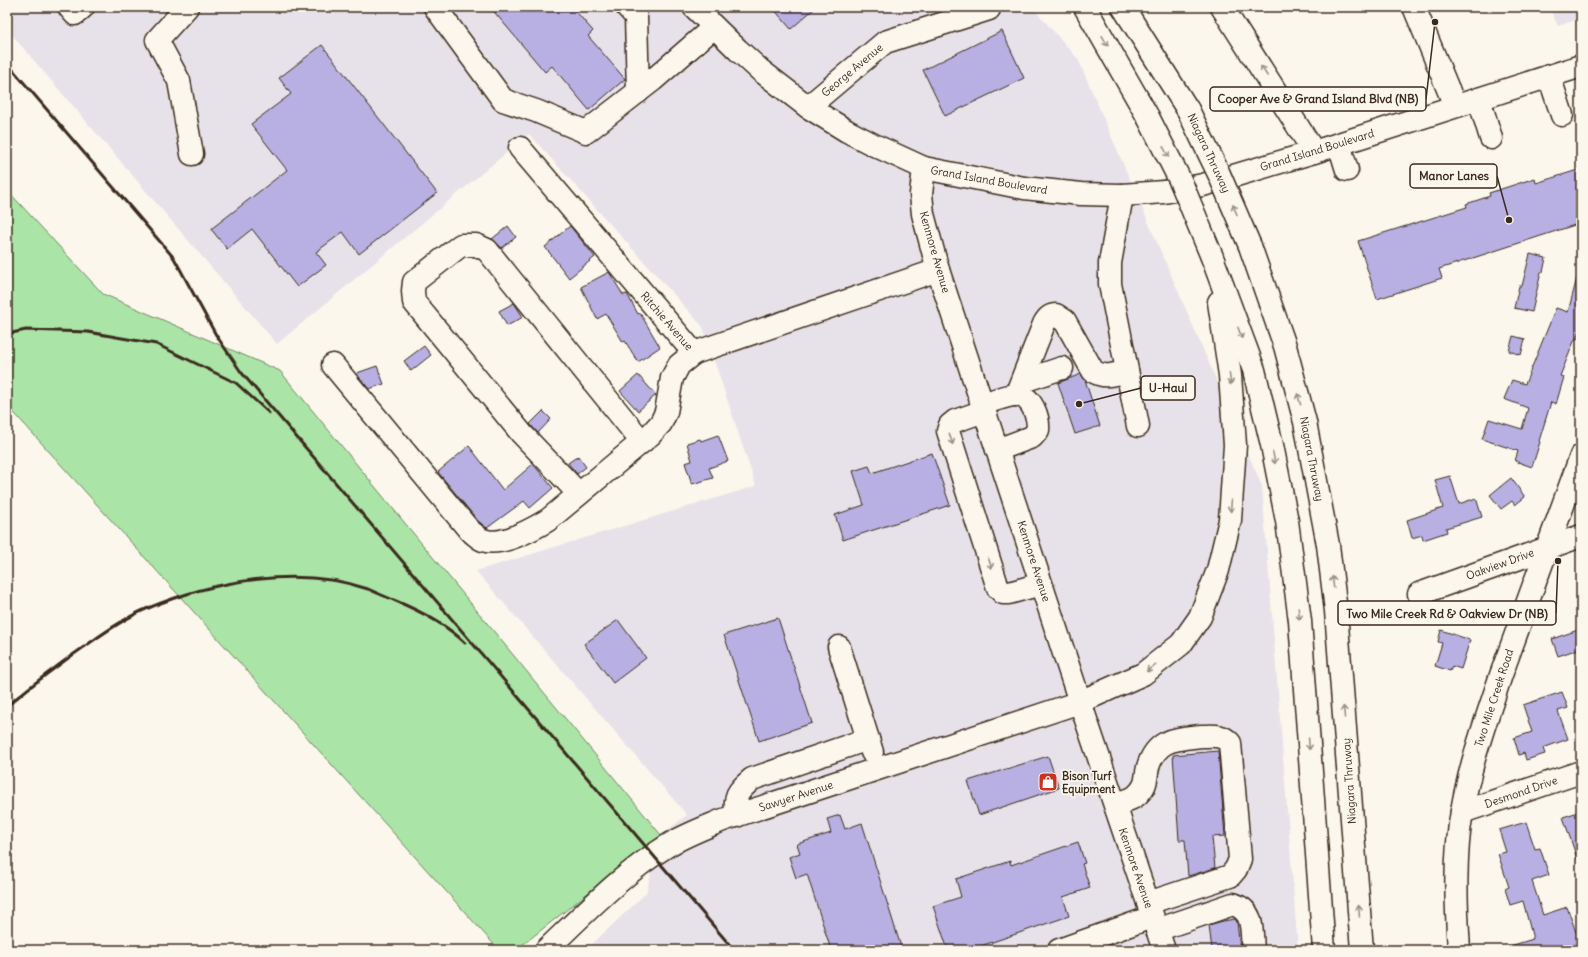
<svg xmlns="http://www.w3.org/2000/svg" width="1588" height="957" viewBox="0 0 1588 957" font-family="Delius,sans-serif">
<style>
.built{fill:#e7e2e9}
.green{fill:#abe4a7;stroke:#738762}
.building{fill:#b8b0e2;stroke:#3b2a1e}
.lines{fill:none;stroke-linecap:round;stroke-linejoin:round}
.minor-casing{stroke:#3b2a1e;stroke-width:25}
.major-casing{stroke:#3b2a1e;stroke-width:25}
.highway-casing{stroke:#3b2a1e;stroke-width:25}
.minor{stroke:#fbf7ec;stroke-width:22}
.major{stroke:#fbf7ec;stroke-width:22}
.highway{stroke:#fbf7ec;stroke-width:22}
.rail{stroke:#3b2a1e;stroke-width:3}
.highway-bridge-casing{stroke:#3b2a1e;stroke-width:25;stroke-linecap:butt}
.highway-bridge{stroke:#fbf7ec;stroke-width:22}
.oneway{stroke:#9b9085}
.labels{text-anchor:middle;dominant-baseline:central;stroke-width:3.5;stroke-linejoin:round;paint-order:stroke}
.street-label{font-size:11px;fill:#3b2a1e;stroke:#fbf7ec}
.poi-label{font-size:11px;font-weight:bold;fill:#3b2a1e;stroke:#fbf7ec;text-anchor:start}
.leader{fill:none;stroke:#3b2a1e;stroke-width:1.5}
.callout-dot{fill:#3b2a1e;stroke:#fbf7ec;stroke-width:1.5}
.callout{fill:#fbf7ec;stroke:#3b2a1e;stroke-width:1.5}
.callout-label{font-size:12px;text-anchor:middle;font-weight:bold;fill:#3b2a1e}
</style>
<rect width="100%" height="100%" fill="#fbf7ec"/>
<filter id="ink" filterUnits="userSpaceOnUse"><feTurbulence type="fractalNoise" baseFrequency=".025" numOctaves="2"/><feDisplacementMap in="SourceGraphic" scale="8" xChannelSelector="R" yChannelSelector="G"/><feConvolveMatrix kernelMatrix="1 2 1 2 8 2 1 2 1" color-interpolation-filters="sRGB"/></filter>
<g filter="url(#ink)">
<g class="built">
<polygon points="7,7 1032,7 1078,59 1262,486 1298,950 586,950 646,893 661,835 687,815 476,571 756,486 703,327 529,134 277,344 7,29"/>
<polygon points="1549,7 1581,7 1581,18 1558,26"/>
</g>
<polygon class="green" points="7,190 103,294 280,371 661,835 516,950 499,950 7,405"/>
<g class="building">
<polygon points="490,7 572,7 593,31 588,36 625,79 589,110 552,66 545,72"/>
<polygon points="772,7 816,7 791,29"/>
<polygon points="1002,31 1024,78 945,116 923,70"/>
<polygon points="322,45 437,193 359,254 343,232 316,252 326,265 297,287 252,229 227,249 211,229 287,170 251,124 291,94 279,78"/>
<polygon points="1581,169 1581,223 1439,269 1442,278 1377,299 1358,241 1467,207 1466,204 1490,196 1489,193 1535,178 1536,183"/>
<polygon points="508,226 516,237 502,248 492,239"/>
<polygon points="570,226 595,257 569,278 545,247"/>
<polygon points="1530,254 1546,258 1543,272 1541,272 1532,312 1514,308 1519,286 1522,286"/>
<polygon points="609,272 623,295 627,294 638,314 640,313 660,347 638,362 625,341 623,342 606,314 597,319 581,287"/>
<polygon points="1577,278 1581,278 1581,329 1577,339 1575,339 1560,376 1564,377 1556,404 1551,402 1539,441 1540,442 1532,467 1515,461 1518,451 1482,439 1489,419 1522,429 1528,408 1504,399 1512,380 1525,384 1556,308 1568,312"/>
<polygon points="514,303 523,317 507,326 499,311"/>
<polygon points="1513,336 1525,339 1521,355 1509,351"/>
<polygon points="424,346 431,355 411,371 404,361"/>
<polygon points="377,366 384,384 369,389 359,377 357,373"/>
<polygon points="1081,374 1085,380 1100,426 1075,434 1058,383"/>
<polygon points="638,375 656,395 638,411 620,391"/>
<polygon points="543,411 551,419 538,433 530,424"/>
<polygon points="718,435 728,461 709,468 713,478 692,484 685,463 692,461 687,443 700,439 701,441"/>
<polygon points="469,446 503,490 533,464 553,488 530,508 524,501 487,528 478,521 438,472"/>
<polygon points="932,453 950,505 843,540 835,515 864,505 853,471 869,466 872,473"/>
<polygon points="578,456 586,467 577,474 568,463"/>
<polygon points="1450,476 1459,504 1476,498 1482,517 1446,528 1447,532 1423,540 1422,535 1412,538 1407,520 1443,508 1435,480"/>
<polygon points="1511,478 1525,497 1515,505 1512,501 1501,509 1490,495"/>
<polygon points="778,618 812,723 759,741 724,635"/>
<polygon points="618,620 646,658 613,683 584,644"/>
<polygon points="1581,629 1581,648 1558,656 1552,639"/>
<polygon points="1441,630 1470,640 1461,669 1452,666 1450,671 1435,666 1442,643 1438,642"/>
<polygon points="1562,692 1568,708 1558,711 1568,739 1543,748 1545,754 1526,760 1524,753 1519,755 1514,738 1532,732 1523,705"/>
<polygon points="1218,751 1225,836 1212,837 1215,868 1188,876 1185,840 1179,840 1173,755"/>
<polygon points="1048,756 1059,788 979,815 968,781"/>
<polygon points="1581,811 1581,863 1579,864 1563,817"/>
<polygon points="840,815 845,829 862,823 902,950 831,950 807,874 796,878 789,857 800,853 797,844 831,833 827,819"/>
<polygon points="1526,822 1535,849 1540,848 1549,875 1532,881 1543,915 1567,907 1576,932 1581,930 1581,950 1507,950 1507,947 1533,939 1523,901 1510,905 1505,889 1509,887 1498,854 1506,852 1499,830"/>
<polygon points="1078,842 1085,863 1082,864 1090,888 1063,897 1069,916 969,950 948,950 933,906 961,897 956,879 1010,861 1011,865"/>
<polygon points="1235,919 1237,922 1240,950 1212,950 1209,925 1223,921"/>
</g>
<g class="lines">
<defs>
<g id="minor">
<polyline points="69,7 75,14 83,7"/>
<polyline points="187,7 157,40 179,81 192,154"/>
<polyline points="435,7 503,100 536,111 586,132 653,80 714,27"/>
<polyline points="627,7 636,17 638,92"/>
<polyline points="1414,7 1455,106"/>
<polyline points="1549,76 1562,115"/>
<polyline points="1479,99 1491,138"/>
<polyline points="808,107 885,42 989,9"/>
<polyline points="1339,144 1347,170"/>
<polyline points="520,148 694,353 938,270"/>
<polyline points="1122,195 1110,263 1110,284 1138,426"/>
<path d="M333,365L470,531C474,533 479,539 483,540C501,547 533,529 548,520L650,435L661,423L666,412L672,378L679,365L694,353"/>
<polyline points="1023,381 1062,368"/>
<path d="M1016,395L1044,324C1047,318 1050,315 1056,315L1065,321L1093,371C1105,379 1114,374 1127,371"/>
<path d="M982,404C991,402 1008,394 1017,395C1032,396 1039,418 1038,430L1032,437L997,450"/>
<polyline points="984,411 955,421 950,425 948,431 998,588 1003,593 1009,593 1041,584"/>
<polyline points="579,494 522,434 414,302 413,291 414,282 461,245 476,245 487,250 642,442"/>
<polyline points="1419,594 1581,536"/>
<polyline points="839,647 872,752"/>
<path d="M1115,804C1121,802 1132,800 1137,795C1148,784 1145,780 1148,767C1157,738 1176,739 1202,736C1213,736 1222,734 1230,743L1240,859L1236,869L1230,876L1148,903"/>
<polyline points="1462,812 1581,772"/>
<path d="M736,816C735,794 736,793 752,779L868,739"/>
<path d="M1157,930L1233,904C1255,911 1251,930 1253,950"/>
<path d="M546,950C585,913 622,874 667,846C685,835 704,828 723,820L1080,702L1164,950"/>
<polyline points="1059,950 1152,917"/>
<path d="M1459,950C1456,904 1454,857 1462,811C1470,764 1486,720 1501,675C1527,602 1554,529 1581,456"/>
</g>
<g id="major">
<polyline points="694,7 738,50 760,70 808,107 847,131 874,145 924,168 1024,188 1081,194 1122,195 1164,192 1203,185 1314,152 1581,66"/>
<polyline points="924,168 921,194 923,214 938,270 1080,702"/>
</g>
<g id="highway">
<polyline points="1085,7 1148,117"/>
<polyline points="1123,7 1188,110"/>
<polyline points="1222,7 1314,152"/>
<polyline points="1250,246 1285,346 1305,422 1328,545 1336,611 1362,950"/>
<polyline points="1212,257 1254,370 1272,445 1287,521 1300,621 1324,950"/>
<polyline points="1080,702 1143,674 1181,644 1200,617 1218,570 1230,520 1235,445 1230,375 1219,302"/>
</g>
</defs>
<use href="#minor" class="minor-casing"/>
<use href="#major" class="major-casing"/>
<use href="#highway" class="highway-casing"/>
<use href="#minor" class="minor"/>
<use href="#major" class="major"/>
<use href="#highway" class="highway"/>
<g class="rail">
<polyline points="7,63 174,258 216,335 241,372 734,950"/>
<polyline points="7,334 26,330 88,332 156,344 236,383 269,413"/>
<path d="M7,706C34,683 62,662 91,642C108,630 127,617 146,609C212,581 298,565 368,589C377,593 386,597 396,601C420,611 446,624 465,643"/>
</g>
<defs>
<g id="highway-bridge">
<polyline points="1188,110 1219,174 1250,246"/>
<polyline points="1148,117 1181,182 1212,257"/>
</g>
</defs>
<use href="#highway-bridge" class="highway-bridge-casing"/>
<use href="#highway-bridge" class="highway-bridge"/>
</g>
<defs><path id="oneway-shaft" d="M-6 0H5M1.5-3L5.5 0L1.5 3" fill="none" stroke-width="1.6" stroke-linecap="round" stroke-linejoin="round"/></defs>
<g class="oneway">
<use href="#oneway-shaft" transform="translate(1105 41) rotate(61)"/>
<use href="#oneway-shaft" transform="translate(1264 71) rotate(-123)"/>
<use href="#oneway-shaft" transform="translate(1166 152) rotate(63)"/>
<use href="#oneway-shaft" transform="translate(1235 210) rotate(-113)"/>
<use href="#oneway-shaft" transform="translate(1240 333) rotate(70)"/>
<use href="#oneway-shaft" transform="translate(1230 379) rotate(84)"/>
<use href="#oneway-shaft" transform="translate(1299 399) rotate(-105)"/>
<use href="#oneway-shaft" transform="translate(951 439) rotate(72)"/>
<use href="#oneway-shaft" transform="translate(1274 458) rotate(79)"/>
<use href="#oneway-shaft" transform="translate(1231 506) rotate(94)"/>
<use href="#oneway-shaft" transform="translate(990 563) rotate(72)"/>
<use href="#oneway-shaft" transform="translate(1333 582) rotate(-97)"/>
<use href="#oneway-shaft" transform="translate(1299 614) rotate(83)"/>
<use href="#oneway-shaft" transform="translate(1151 668) rotate(141)"/>
<use href="#oneway-shaft" transform="translate(1344 712) rotate(-95)"/>
<use href="#oneway-shaft" transform="translate(1309 744) rotate(86)"/>
<use href="#oneway-shaft" transform="translate(1359 911) rotate(-94)"/>
</g>
</g>
<defs>
<symbol id="shop-square" viewBox="-11 -11 22 22"><rect x="-9" y="-9" width="18" height="18" rx="4" fill="#c8321e" stroke="#fbf7ec"/><path d="M-5-2.5h2.3a2.7 3.5 0 0 1 5.4 0H5L5.5 6h-11ZM-1.5-2.5h3a1.5 2.3 0 0 0-3 0Z" fill="#fff"/></symbol>
</defs>
<g fill-rule="evenodd">
<use href="#shop-square" x="1037" y="771" width="22" height="22"/>
</g>
<g class="labels">
<g class="street-label">
<text transform="translate(852 70) rotate(-40)">George Avenue</text>
<text transform="translate(1317 150) rotate(-17)">Grand Island Boulevard</text>
<text transform="translate(1209 153) rotate(65)">Niagara Thruway</text>
<text transform="translate(989 180) rotate(10)">Grand Island Boulevard</text>
<text transform="translate(935 252) rotate(74)">Kenmore Avenue</text>
<text transform="translate(667 321) rotate(49)">Ritchie Avenue</text>
<text transform="translate(1312 459) rotate(79)">Niagara Thruway</text>
<text transform="translate(1034 561) rotate(72)">Kenmore Avenue</text>
<text transform="translate(1500 564) rotate(-20)">Oakview Drive</text>
<text transform="translate(1494 698) rotate(-72)">Two Mile Creek Road</text>
<text transform="translate(1349 781) rotate(-94)">Niagara Thruway</text>
<text transform="translate(1521 792) rotate(-19)">Desmond Drive</text>
<text transform="translate(796 796) rotate(-18)">Sawyer Avenue</text>
<text transform="translate(1136 868) rotate(71)">Kenmore Avenue</text>
</g>
<g class="poi-label">
<text x="1062" y="776">Bison Turf<tspan x="1062" dy="13">Equipment</tspan></text>
</g>
</g>
<path class="leader" d="M1435 22L1426 99M1509 220L1497 176M1079 404L1141 388M1558 561L1556 613"/>
<g class="callout-dot">
<circle cx="1435" cy="22" r="4"/>
<circle cx="1509" cy="220" r="4"/>
<circle cx="1079" cy="404" r="4"/>
<circle cx="1558" cy="561" r="4"/>
</g>
<g class="callout">
<rect x="1210" y="87" width="216" height="24" rx="4"/>
<rect x="1410" y="164" width="87" height="24" rx="4"/>
<rect x="1141" y="376" width="54" height="24" rx="4"/>
<rect x="1338" y="601" width="218" height="24" rx="4"/>
</g>
<g class="callout-label">
<text x="1318" y="103">Cooper Ave &amp; Grand Island Blvd (NB)</text>
<text x="1454" y="180">Manor Lanes</text>
<text x="1168" y="392">U-Haul</text>
<text x="1447" y="618">Two Mile Creek Rd &amp; Oakview Dr (NB)</text>
</g>
<rect width="1588" height="957" fill="none" stroke="#fbf7ec" stroke-width="24"/>
<rect x="12" y="12" width="1564" height="933" fill="none" stroke="#3b2a1e" stroke-width="1.5" filter="url(#ink)"/>
</svg>
